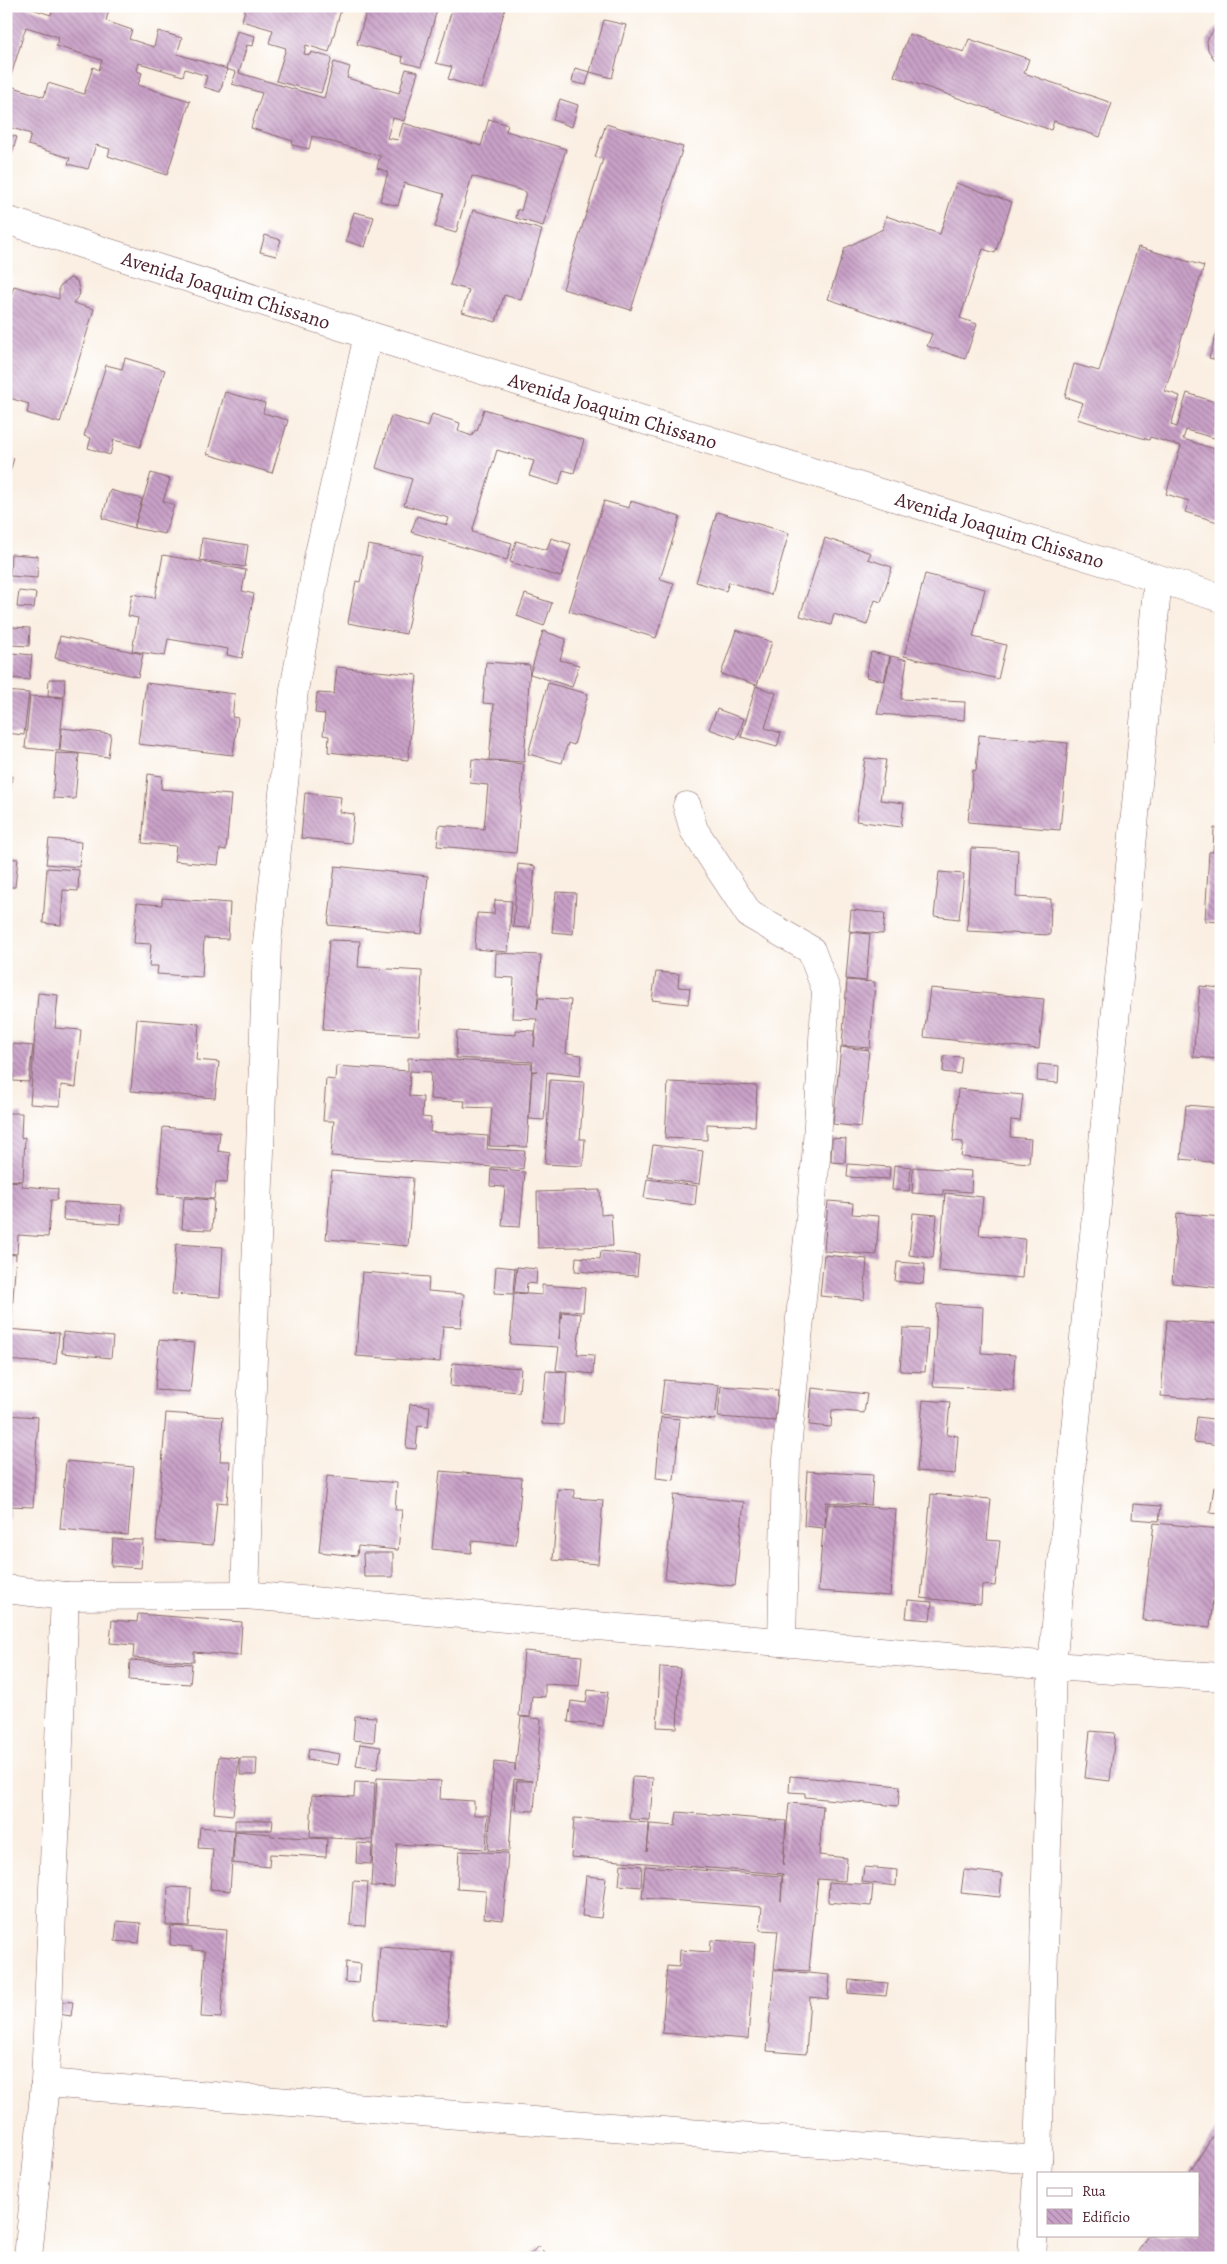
<svg xmlns="http://www.w3.org/2000/svg" width="1227" height="2264" viewBox="0 0 1227 2264" font-family="Alegreya,serif">
<style>
.building{fill:url(#building-back-hatch);fill-rule:evenodd}
.lines{fill:none;stroke-linecap:round;stroke-linejoin:round}
.minor-casing{stroke:#88686b;stroke-width:29}
.tertiary-casing{stroke:#88686b;stroke-width:29}
.minor{stroke:#fff;stroke-width:28}
.tertiary{stroke:#fff;stroke-width:28}
.labels{text-anchor:middle;dominant-baseline:central;stroke-width:4.5;stroke-linejoin:round;paint-order:stroke}
.street-label{font-size:20px;fill:#4a1f2b;stroke:#fff}
</style>
<defs>
<pattern id="building-back-hatch" width="6" height="6" patternUnits="userSpaceOnUse" patternTransform="scale(1.25)"><rect width="6" height="6" fill="#c9a1c8"/><path d="M-1 5l2 2M0 0l6 6M5-1l2 2" fill="none" stroke="#a583a3"/></pattern>
</defs>
<rect width="100%" height="100%" fill="#fff"/>
<filter id="ink" filterUnits="userSpaceOnUse"><feTurbulence type="fractalNoise" baseFrequency=".02" numOctaves="2"/><feDisplacementMap in="SourceGraphic" scale="10" xChannelSelector="R" yChannelSelector="G"/><feConvolveMatrix kernelMatrix="1 2 1 2 8 2 1 2 1" color-interpolation-filters="sRGB"/></filter>
<filter id="wash" filterUnits="userSpaceOnUse"><feTurbulence type="fractalNoise" baseFrequency=".0096" numOctaves="4" result="noise"/><feDisplacementMap in="SourceGraphic" scale="20" xChannelSelector="R" yChannelSelector="G"/><feGaussianBlur stdDeviation="1.12" result="paint"/><feColorMatrix in="noise" values="0 0 0 0 0 0 0 0 0 0 0 0 0 0 0 0 0 1.4 0 .05"/><feComposite in="paint" operator="in"/></filter>
<g filter="url(#wash)">
<rect width="100%" height="100%" fill="#faefe2"/>
<g id="blocks">
<g class="building">
<path d="M6,6H23L51,15L53,6H110L106,21L132,30L129,39L154,47L158,31L182,38L177,54L227,69L220,92L204,87L207,76L185,69L183,76L139,63L137,71L142,73L138,85L190,101L167,175L108,156L110,149L96,145L88,169L68,164L70,158L28,145L31,134L6,126ZM26,27L59,37L56,46L102,60L99,70L93,67L84,94L48,83L44,97L8,85Z"/>
<polygon points="246,6 342,6 329,52 306,45 304,54 310,55 311,52 332,58 321,93 276,81 286,48 269,43 273,30 242,21"/>
<polygon points="368,6 438,6 421,67 402,62 403,57 357,44"/>
<polygon points="453,6 506,6 481,89 448,79 452,67 436,63"/>
<polygon points="604,20 626,25 612,78 590,72 586,85 572,82 575,68 590,72"/>
<polygon points="1221,25 1221,62 1214,59 1208,50 1207,40 1213,31"/>
<polygon points="237,31 255,36 253,46 247,45 239,73 324,98 334,62 350,67 347,78 399,93 406,69 418,72 404,121 393,118 387,138 398,140 403,123 481,146 489,119 508,125 506,131 566,149 543,226 516,218 518,209 521,211 526,192 472,176 456,233 435,227 444,194 404,183 398,206 380,201 388,172 377,168 380,156 312,136 309,149 292,145 293,141 251,128 262,93 232,84 236,72 226,69"/>
<polygon points="909,34 964,52 969,39 1029,59 1024,73 1112,103 1100,137 1054,121 1051,130 894,76"/>
<polygon points="560,99 578,105 572,127 553,120"/>
<polygon points="606,124 683,147 631,310 563,289 603,159 595,157"/>
<polygon points="6,134 17,137 7,170 6,170"/>
<polygon points="956,183 1012,202 995,253 983,249 960,318 977,324 965,359 927,346 932,334 828,299 845,248 883,229 886,216 940,234"/>
<polygon points="473,210 542,230 521,300 504,295 496,322 462,312 469,290 450,285"/>
<polygon points="354,212 374,217 365,247 346,241"/>
<polygon points="265,235 281,240 276,256 260,252"/>
<polygon points="1138,247 1204,266 1165,391 1180,396 1171,425 1177,427 1187,393 1221,404 1221,415 1214,438 1186,430 1183,439 1221,451 1221,523 1185,512 1189,501 1166,494 1181,446 1150,437 1149,440 1077,419 1083,403 1065,397 1074,364 1099,371"/>
<polygon points="70,278 77,281 80,294 73,303 94,309 60,423 27,413 29,404 6,397 6,311 14,286 59,299 59,287"/>
<polygon points="1220,322 1221,322 1221,361 1209,358"/>
<polygon points="125,358 165,370 140,447 114,440 110,455 88,448 91,438 84,436 106,365 122,369"/>
<polygon points="225,392 265,403 263,413 288,420 272,473 207,454"/>
<polygon points="484,409 584,440 574,473 563,470 559,485 529,476 534,461 497,450 472,532 512,543 507,560 411,532 417,516 447,525 449,518 404,505 412,479 376,468 391,416 428,427 432,414 460,423 458,431 472,436 475,430 477,431"/>
<polygon points="6,456 14,458 7,482 6,482"/>
<polygon points="151,473 170,479 163,501 174,505 165,534 134,528"/>
<polygon points="110,490 142,499 134,528 102,518"/>
<polygon points="604,501 629,508 631,501 680,517 660,579 674,583 656,638 569,611"/>
<polygon points="717,512 789,533 771,595 729,582 726,591 696,582"/>
<polygon points="202,538 248,545 245,567 200,560"/>
<polygon points="551,538 571,544 561,577 510,562 516,541 547,550"/>
<polygon points="825,538 871,553 868,559 892,567 881,602 875,600 867,625 834,614 831,625 800,616"/>
<polygon points="368,545 422,555 406,634 348,623 356,581 360,582"/>
<polygon points="11,554 38,556 37,578 10,576"/>
<polygon points="163,555 246,570 242,591 254,594 242,658 227,655 228,649 168,639 165,656 132,651 138,618 128,616 132,594 155,598"/>
<polygon points="925,574 985,589 973,637 1006,645 998,679 904,656"/>
<polygon points="19,591 36,593 34,608 17,607"/>
<polygon points="525,594 552,603 544,626 517,616"/>
<polygon points="12,627 30,628 29,646 11,645"/>
<polygon points="736,630 772,642 757,685 721,674"/>
<polygon points="543,631 566,639 560,660 579,665 572,687 530,674"/>
<polygon points="60,636 143,654 138,677 55,658"/>
<polygon points="871,652 890,656 884,681 866,677"/>
<polygon points="12,653 32,655 29,680 10,678"/>
<polygon points="891,656 907,660 901,699 965,702 964,720 877,714"/>
<polygon points="486,662 530,665 524,762 489,760 494,704 483,703"/>
<polygon points="337,667 417,675 408,760 328,752 329,736 323,735 325,714 315,713 317,693 334,694"/>
<polygon points="49,679 65,679 64,697 48,696"/>
<polygon points="146,683 235,694 232,717 238,718 233,755 138,744"/>
<polygon points="548,683 588,694 574,745 568,743 562,763 528,754"/>
<polygon points="756,686 776,693 765,728 781,733 777,747 741,737"/>
<polygon points="6,691 29,693 24,735 6,733"/>
<polygon points="30,696 64,698 59,751 25,748"/>
<polygon points="717,709 744,719 737,739 709,729"/>
<polygon points="1220,717 1221,717 1221,744 1215,743"/>
<polygon points="62,728 111,734 108,757 60,751"/>
<polygon points="979,735 1068,743 1060,830 968,822 973,770 976,771"/>
<polygon points="56,753 79,754 75,799 53,798"/>
<polygon points="865,758 886,760 880,800 904,803 901,827 856,821"/>
<polygon points="472,759 524,764 516,853 437,846 439,825 484,829 488,785 470,783"/>
<polygon points="148,774 162,776 161,789 231,795 226,850 220,849 218,865 174,861 176,846 142,843"/>
<polygon points="6,776 12,776 9,806 6,806"/>
<polygon points="305,793 341,797 339,812 354,814 351,843 301,838"/>
<polygon points="1214,828 1221,829 1221,922 1205,921 1209,852 1213,852"/>
<polygon points="49,839 81,842 79,867 46,864"/>
<polygon points="971,848 1018,850 1016,897 1051,899 1050,935 967,931"/>
<polygon points="6,858 18,859 15,887 6,887"/>
<polygon points="518,864 535,866 530,928 513,927"/>
<polygon points="335,866 428,876 422,934 328,925"/>
<polygon points="47,868 79,870 78,891 63,890 61,925 43,923"/>
<polygon points="939,872 964,874 959,919 934,916"/>
<polygon points="556,892 576,893 573,934 552,932"/>
<polygon points="162,898 230,903 228,939 204,938 202,977 157,974 158,966 149,966 151,944 134,943 137,903 162,905"/>
<polygon points="495,900 512,901 508,952 475,949 477,913 494,914"/>
<polygon points="851,910 885,913 883,934 849,931"/>
<polygon points="850,932 870,934 866,981 846,979"/>
<polygon points="329,940 360,941 358,967 422,971 419,1035 323,1030"/>
<polygon points="496,953 541,955 537,1009 539,998 571,1000 566,1053 582,1055 580,1076 547,1072 544,1120 529,1119 532,1072 538,1071 532,1071 533,1062 456,1058 457,1031 516,1035 516,1030 535,1031 534,1047 537,1019 512,1018 514,978 495,977"/>
<polygon points="656,972 679,974 678,987 690,988 688,1004 652,1000"/>
<polygon points="847,980 875,982 870,1048 842,1046"/>
<polygon points="1200,986 1221,988 1221,1059 1193,1057"/>
<polygon points="930,988 1044,999 1039,1049 924,1037"/>
<polygon points="38,993 58,995 55,1028 81,1030 76,1087 61,1085 60,1106 30,1104"/>
<polygon points="137,1019 199,1024 196,1060 219,1062 215,1098 131,1091"/>
<polygon points="12,1044 33,1046 29,1082 13,1081 14,1063 11,1063"/>
<polygon points="841,1047 869,1050 861,1127 833,1124"/>
<polygon points="944,1056 962,1057 960,1074 943,1072"/>
<polygon points="408,1058 532,1064 527,1147 489,1146 492,1108 464,1107 465,1101 430,1099 431,1072 410,1071 409,1096 423,1097 422,1117 431,1118 430,1132 488,1136 487,1149 525,1151 523,1169 331,1156 334,1121 323,1121 326,1079 335,1080 336,1066 408,1071"/>
<polygon points="1038,1064 1059,1066 1058,1083 1037,1081"/>
<polygon points="550,1080 584,1082 580,1139 585,1139 583,1166 545,1164"/>
<polygon points="668,1082 757,1086 755,1126 707,1124 707,1140 665,1138"/>
<polygon points="958,1089 1023,1095 1020,1121 1011,1120 1010,1137 1031,1139 1029,1163 961,1157 963,1142 953,1141"/>
<polygon points="1186,1105 1221,1108 1221,1163 1181,1159"/>
<polygon points="6,1113 22,1113 21,1138 25,1137 23,1181 6,1180"/>
<polygon points="163,1127 220,1132 218,1151 230,1153 227,1183 216,1182 214,1199 158,1194"/>
<polygon points="832,1138 846,1139 845,1163 831,1162"/>
<polygon points="653,1145 703,1151 699,1184 648,1177"/>
<polygon points="848,1164 890,1167 889,1179 847,1177"/>
<polygon points="894,1165 911,1167 909,1191 892,1190"/>
<polygon points="913,1167 972,1171 971,1192 943,1190 943,1195 912,1193"/>
<polygon points="491,1169 525,1172 520,1227 502,1226 505,1187 490,1186"/>
<polygon points="332,1171 413,1178 408,1246 326,1239"/>
<polygon points="647,1179 697,1186 695,1205 644,1198"/>
<polygon points="6,1181 22,1182 22,1186 58,1189 57,1200 51,1200 48,1237 18,1235 17,1254 6,1253"/>
<polygon points="600,1190 601,1215 611,1214 613,1246 538,1248 537,1192"/>
<polygon points="945,1193 983,1197 979,1235 1025,1239 1022,1278 939,1271"/>
<polygon points="184,1198 214,1200 212,1230 182,1229"/>
<polygon points="828,1201 853,1203 852,1214 879,1216 876,1255 824,1251"/>
<polygon points="64,1202 122,1205 121,1224 63,1220"/>
<polygon points="913,1213 937,1215 933,1258 909,1255"/>
<polygon points="1177,1213 1221,1217 1221,1288 1172,1283"/>
<polygon points="176,1244 223,1247 220,1297 172,1294"/>
<polygon points="601,1251 639,1255 637,1276 575,1271 576,1257 600,1259"/>
<polygon points="6,1254 16,1255 11,1328 6,1328"/>
<polygon points="824,1255 867,1259 864,1300 820,1296"/>
<polygon points="897,1262 925,1264 923,1284 895,1281"/>
<polygon points="496,1266 515,1268 513,1294 494,1293"/>
<polygon points="517,1267 537,1269 536,1284 527,1283 526,1293 514,1292"/>
<polygon points="362,1272 429,1277 428,1291 464,1294 461,1327 443,1326 440,1362 356,1356"/>
<polygon points="542,1285 585,1288 583,1312 561,1311 559,1339 562,1312 581,1314 577,1354 594,1355 593,1374 556,1370 559,1347 510,1344 514,1293 542,1295"/>
<polygon points="937,1304 983,1307 981,1353 1015,1355 1013,1390 933,1386"/>
<polygon points="1167,1320 1221,1324 1221,1401 1161,1396"/>
<polygon points="903,1328 928,1329 925,1372 900,1371"/>
<polygon points="6,1329 59,1333 56,1364 6,1360"/>
<polygon points="63,1332 113,1337 111,1358 62,1353"/>
<polygon points="159,1340 195,1343 190,1392 155,1390"/>
<polygon points="452,1363 521,1368 519,1392 450,1386"/>
<polygon points="546,1371 567,1372 563,1425 542,1424"/>
<polygon points="664,1380 719,1385 715,1420 660,1414"/>
<polygon points="721,1386 778,1390 775,1421 718,1417"/>
<polygon points="812,1388 867,1394 864,1413 832,1410 831,1427 809,1425"/>
<polygon points="923,1400 950,1402 947,1435 958,1436 955,1474 917,1471"/>
<polygon points="410,1404 430,1406 428,1427 418,1426 416,1449 406,1448"/>
<polygon points="166,1413 223,1417 220,1461 230,1461 227,1503 217,1502 213,1545 156,1541"/>
<polygon points="6,1415 38,1417 33,1507 9,1506 8,1524 6,1524"/>
<polygon points="661,1417 680,1419 674,1480 656,1478"/>
<polygon points="1197,1417 1221,1420 1221,1445 1194,1442"/>
<polygon points="66,1461 134,1467 128,1535 60,1529"/>
<polygon points="440,1471 522,1478 516,1545 472,1541 471,1553 432,1549"/>
<polygon points="807,1471 873,1475 871,1505 826,1502 825,1528 828,1504 896,1509 890,1596 818,1591 823,1528 804,1526"/>
<polygon points="327,1476 397,1483 395,1510 402,1510 398,1550 358,1546 357,1556 319,1552"/>
<polygon points="1214,1487 1221,1488 1221,1514 1210,1513"/>
<polygon points="558,1489 575,1490 574,1498 603,1500 598,1564 553,1560"/>
<polygon points="931,1494 991,1499 987,1540 1000,1541 995,1586 982,1585 981,1604 921,1598"/>
<polygon points="674,1495 744,1502 735,1586 665,1579"/>
<polygon points="1133,1504 1161,1506 1159,1521 1132,1519"/>
<polygon points="1154,1523 1221,1529 1210,1627 1143,1620"/>
<polygon points="113,1539 143,1540 141,1568 111,1566"/>
<polygon points="363,1553 393,1553 393,1577 364,1577"/>
<polygon points="908,1600 932,1602 930,1620 906,1618"/>
<polygon points="138,1614 242,1622 240,1656 194,1652 194,1662 133,1658 134,1645 110,1643 112,1620 137,1622"/>
<polygon points="524,1651 582,1656 579,1686 545,1684 545,1697 532,1696 530,1717 519,1716"/>
<polygon points="130,1660 192,1664 190,1684 129,1680"/>
<polygon points="660,1667 680,1668 677,1728 657,1727"/>
<polygon points="588,1690 608,1692 603,1726 568,1722 571,1701 586,1703"/>
<polygon points="355,1716 376,1717 374,1742 353,1740"/>
<polygon points="521,1717 541,1719 534,1811 515,1810 517,1781 533,1781 514,1779 509,1851 488,1850 494,1762 515,1764 515,1771"/>
<polygon points="1090,1731 1115,1733 1110,1781 1085,1778"/>
<polygon points="360,1744 381,1747 377,1769 356,1766"/>
<polygon points="309,1749 340,1754 338,1765 307,1760"/>
<polygon points="219,1756 239,1758 233,1815 214,1813"/>
<polygon points="240,1758 257,1758 256,1775 240,1775"/>
<polygon points="790,1776 900,1786 898,1806 805,1797 805,1793 789,1792"/>
<polygon points="632,1777 653,1778 650,1820 629,1819"/>
<polygon points="377,1778 441,1781 440,1799 474,1801 474,1815 488,1815 486,1849 397,1844 394,1887 371,1886"/>
<polygon points="355,1782 375,1783 372,1840 310,1837 312,1795 354,1797"/>
<polygon points="789,1803 823,1806 819,1855 847,1858 845,1881 818,1879 809,1971 774,1969 778,1931 760,1930 762,1907 642,1898 645,1866 782,1876 781,1901 783,1874 571,1857 574,1818 649,1823 647,1852 650,1824 675,1826 677,1812 786,1821 783,1865"/>
<polygon points="235,1820 273,1820 272,1830 235,1830"/>
<polygon points="200,1827 234,1830 230,1891 210,1889 213,1849 198,1848"/>
<polygon points="235,1831 271,1834 271,1836 327,1839 326,1857 270,1854 269,1867 233,1863"/>
<polygon points="357,1843 372,1844 371,1864 356,1863"/>
<polygon points="459,1851 508,1853 503,1920 484,1918 486,1891 457,1889"/>
<polygon points="621,1864 642,1866 641,1887 619,1885"/>
<polygon points="864,1867 897,1870 896,1886 862,1882"/>
<polygon points="964,1870 1002,1874 1000,1897 961,1893"/>
<polygon points="586,1876 606,1878 601,1918 582,1916"/>
<polygon points="353,1881 368,1882 365,1926 350,1925"/>
<polygon points="829,1882 873,1885 871,1906 828,1902"/>
<polygon points="168,1887 191,1888 189,1926 166,1925"/>
<polygon points="117,1921 141,1923 139,1943 115,1941"/>
<polygon points="171,1926 227,1930 221,2018 201,2017 205,1951 192,1950 192,1947 170,1945"/>
<polygon points="711,1940 755,1943 748,2039 662,2033 667,1966 679,1967 680,1950 710,1952"/>
<polygon points="380,1947 452,1952 447,2025 374,2019"/>
<polygon points="346,1962 361,1964 359,1983 345,1982"/>
<polygon points="774,1970 830,1975 828,1999 810,1997 806,2054 767,2051"/>
<polygon points="849,1980 888,1983 886,1996 848,1993"/>
<polygon points="59,2001 73,2002 71,2016 58,2014"/>
<polygon points="1221,2123 1221,2258 1134,2258 1148,2235 1198,2235 1198,2173 1189,2173"/>
<polygon points="538,2246 550,2258 527,2258"/>
</g>
</g>
</g>
<g filter="url(#ink)">
<use href="#blocks" fill-opacity="0" stroke="#88686b" stroke-width="1"/>
<g class="lines">
<defs>
<g id="minor">
<polyline points="687,806 694,830 749,914 811,950 826,990 816,1158 786,1459 782,1642"/>
<polyline points="6,1589 65,1596 245,1595 1052,1666 1221,1677"/>
<polyline points="245,1595 267,943 294,690 318,558 368,335"/>
<polyline points="45,2083 1038,2160"/>
<polyline points="28,2258 45,2083 65,1596"/>
<polyline points="1032,2258 1038,2160 1052,1666 1158,579"/>
</g>
<g id="tertiary">
<path id="s1" d="M6,220L368,335L1221,598"/>
</g>
</defs>
<use href="#minor" class="minor-casing"/>
<use href="#tertiary" class="tertiary-casing"/>
<use href="#minor" class="minor"/>
<use href="#tertiary" class="tertiary"/>
</g>
</g>
<g class="labels">
<g class="street-label">
<text stroke="none"><textPath href="#s1" startOffset="231">Avenida Joaquim Chissano</textPath></text>
<text stroke="none"><textPath href="#s1" startOffset="636">Avenida Joaquim Chissano</textPath></text>
<text stroke="none"><textPath href="#s1" startOffset="1041">Avenida Joaquim Chissano</textPath></text>
</g>
</g>
<rect width="1227" height="2264" fill="none" stroke="#fff" stroke-width="25"/>
<rect x="1037" y="2172" width="162" height="65" fill="#ffffff" stroke="#b7a5aa"/>
<rect x="1047" y="2188" width="25" height="8" fill="#ffffff" stroke="#b7a5aa"/>
<text x="1082" y="2196" font-size="15" fill="#4a1f2b">Rua</text>
<rect x="1047" y="2209" width="25" height="15" fill="url(#building-back-hatch)" stroke="#b7a5aa"/>
<text x="1082" y="2222" font-size="15" fill="#4a1f2b">Edifício</text>
</svg>
